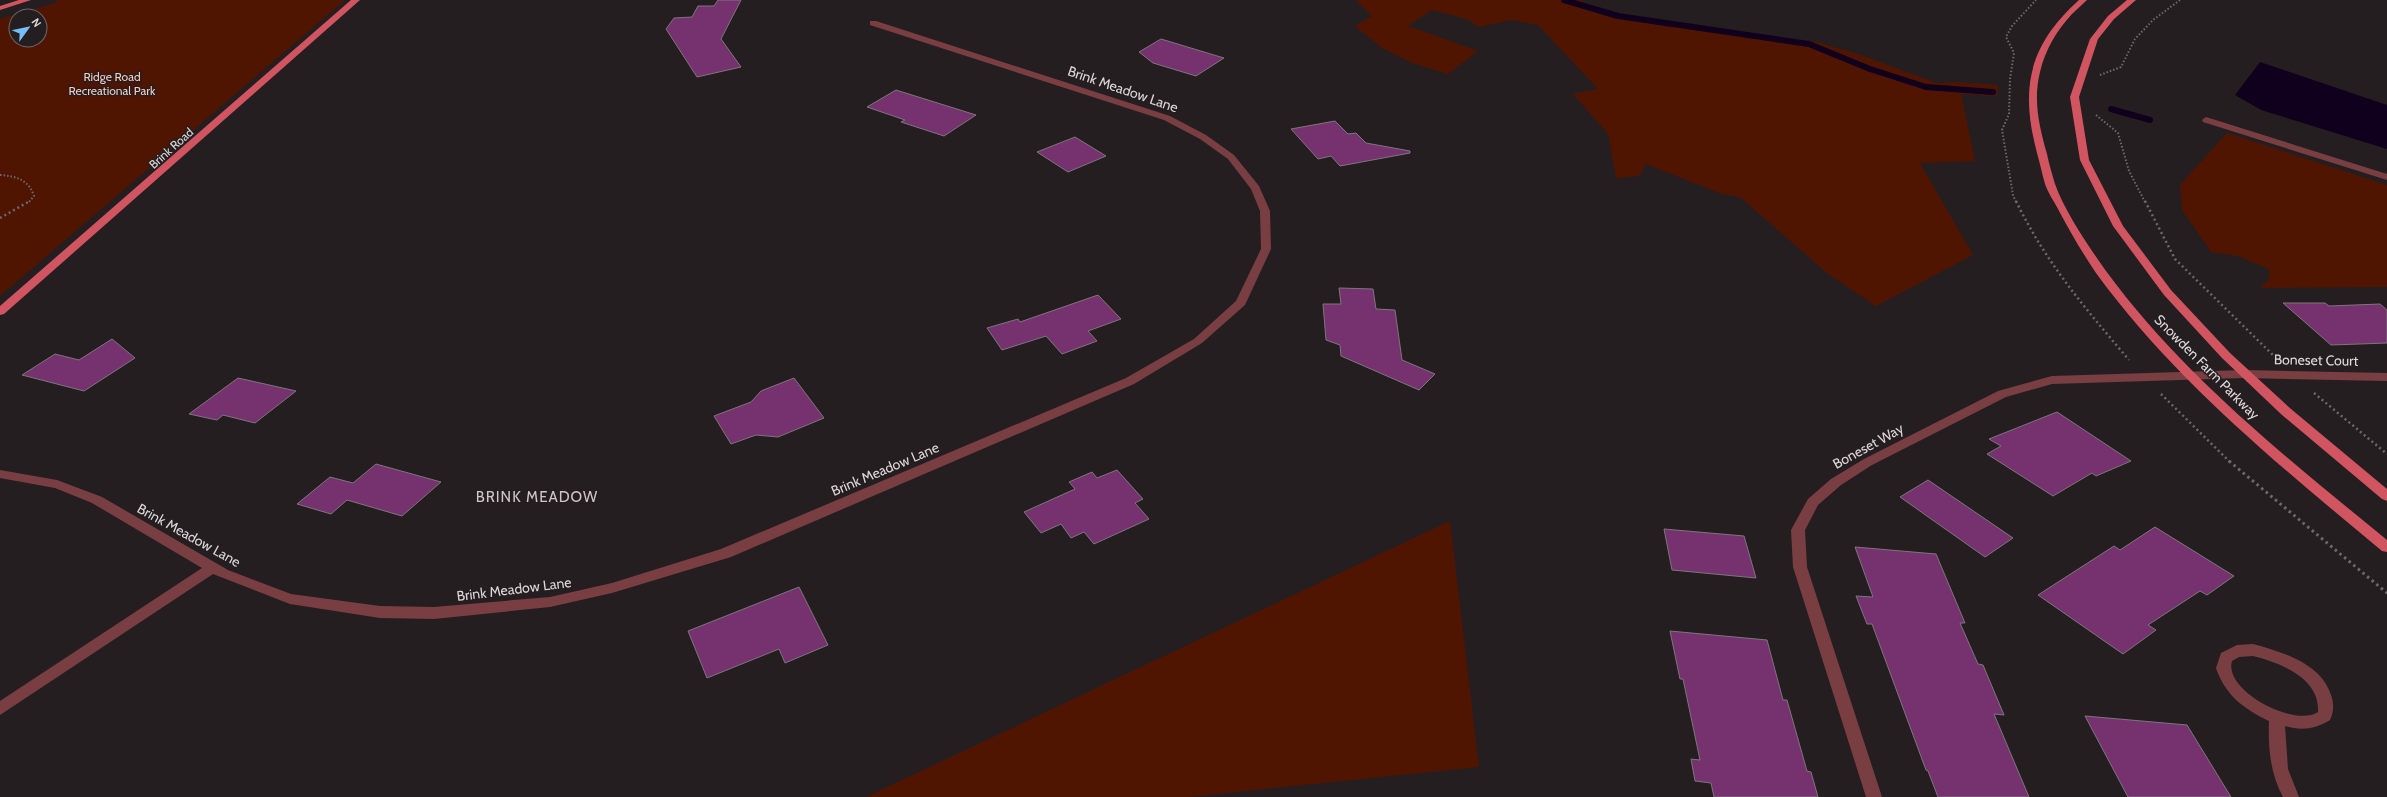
<svg xmlns="http://www.w3.org/2000/svg" width="2387" height="797" viewBox="0 0 2387 797" font-family="Cabin,sans-serif">
<style>
.green{fill:#501500;fill-rule:evenodd}
.water{fill:#10001d}
.lines{fill:none;stroke-linecap:round;stroke-linejoin:round}
.stream{stroke:#10001d;stroke-width:6}
.building{fill:#76326f;stroke:#7d767b}
.path-far2{stroke:#6e686a;stroke-width:2;stroke-dasharray:1.5 2;stroke-linecap:butt}
.path-far1{stroke:#6e686a;stroke-width:2.5;stroke-dasharray:2 3;stroke-linecap:butt}
.path{stroke:#6e686a;stroke-width:3;stroke-dasharray:2.5 3.5;stroke-linecap:butt}
.minor{fill:#793e42;fill-rule:evenodd}
.major{fill:#d15561;fill-rule:evenodd}
.labels{text-anchor:middle;dominant-baseline:central;stroke-width:3;stroke-linejoin:round;paint-order:stroke}
.far-park-label{font-size:12px;fill:#fbcab9;stroke:#251e21}
.far-street-label{font-size:12px;fill:#dcd7d8;stroke:#251e21}
.street-label{font-size:14px;fill:#dcd7d8;stroke:#251e21}
.neighbourhood-label{font-size:15px;letter-spacing:1px;fill:#cec5c8;stroke:#251e21}
</style>
<rect width="100%" height="100%" fill="#251e21"/>
<g class="green">
<path d="M56,0H345L0,296V19L58,2ZM16,16H40V40H16Z"/>
<polygon points="1356,0 1582,0 1584,3 1618,16 1817,42 1861,55 1937,83 1954,82 1998,85 1997,96 1961,94 1975,161 1920,163 1973,255 1876,306 1828,274 1740,197 1722,194 1646,164 1639,176 1616,178 1608,134 1573,94 1598,89 1538,25 1512,20 1478,27 1469,20 1432,10 1408,26 1478,51 1448,74 1412,63 1382,48 1355,26 1372,16"/>
<polygon points="2227,133 2387,185 2387,287 2260,288 2269,279 2269,269 2238,256 2211,252 2182,210 2180,185"/>
<polygon points="1450,521 1479,767 1188,797 866,797"/>
</g>
<polygon class="water" points="2260,62 2387,105 2387,149 2261,110 2235,95"/>
<g class="lines">
<g class="stream">
<polyline points="1564,0 1618,16 1809,44 1870,69 1926,87 1993,92"/>
<polyline points="2111,109 2150,120"/>
</g>
</g>
<g class="building">
<polygon points="718,0 741,0 721,39 741,67 697,77 666,29 674,18 692,17 698,6 714,6"/>
<polygon points="1161,39 1224,58 1196,76 1153,63 1139,52"/>
<polygon points="896,90 976,115 944,136 901,122 905,120 867,107"/>
<polygon points="1335,121 1348,134 1356,133 1366,143 1410,151 1410,153 1340,166 1331,156 1318,159 1291,129"/>
<polygon points="1075,137 1106,156 1068,172 1037,152"/>
<polygon points="1339,288 1373,289 1376,309 1395,310 1402,360 1435,374 1419,390 1341,356 1340,345 1326,340 1323,304 1341,304"/>
<polygon points="1098,295 1121,319 1088,331 1097,341 1062,354 1046,336 1002,350 987,328 1018,319 1020,322"/>
<polygon points="2283,303 2325,303 2329,306 2380,304 2387,310 2387,343 2331,345"/>
<polygon points="112,339 135,358 84,391 22,375 55,354 79,360"/>
<polygon points="238,378 296,391 255,423 223,415 217,420 189,414"/>
<polygon points="794,378 824,418 778,437 756,435 731,444 714,416 751,402 761,391"/>
<polygon points="2057,412 2131,461 2096,476 2092,473 2053,496 1987,454 2001,446 1989,439"/>
<polygon points="376,464 441,482 402,516 347,500 331,514 297,504 330,477 353,483"/>
<polygon points="1117,470 1143,499 1135,503 1149,519 1094,544 1084,532 1071,538 1061,524 1041,533 1024,512 1075,489 1069,482 1092,472 1097,478"/>
<polygon points="1928,480 2013,538 1985,557 1900,497"/>
<polygon points="2155,527 2234,576 2207,595 2200,591 2148,625 2156,630 2123,654 2038,595 2114,546 2120,550"/>
<polygon points="1664,529 1744,536 1756,578 1672,570"/>
<polygon points="1855,547 1936,554 1965,623 1960,623 1978,664 1983,665 2004,715 1994,714 2029,797 1938,797 1928,771 1926,770 1872,624 1867,624 1856,596 1873,597"/>
<polygon points="799,587 828,645 785,663 779,649 707,678 688,631"/>
<polygon points="1670,631 1767,640 1783,700 1787,700 1807,771 1811,772 1818,797 1714,797 1711,783 1695,781 1691,759 1700,760 1683,679 1680,679"/>
<polygon points="2085,716 2187,725 2231,797 2128,797"/>
</g>
<g class="lines">
<g class="path-far2">
<polyline points="2100,75 2121,67 2135,39 2153,20 2180,0"/>
<polyline points="2096,115 2118,133 2129,171 2145,202"/>
<path d="M0,175C16,176 29,180 34,196L29,202"/>
<polyline points="2016,202 2013,195 2002,130 2009,114 2010,79 2014,53 2006,37 2012,26 2036,0"/>
</g>
<g class="path-far1">
<path d="M2016,201C2046,263 2085,308 2129,360"/>
<polyline points="2145,201 2175,259 2275,357"/>
<polyline points="0,218 30,201"/>
<polyline points="2314,393 2387,454"/>
<polyline points="2161,394 2230,462"/>
</g>
<polyline class="path" points="2229,461 2387,593"/>
<g class="minor">
<polygon points="870,21 876,21 1170,116 1206,135 1234,155 1259,186 1270,211 1271,249 1245,305 1202,343 1134,384 731,557 612,593 550,607 434,619 380,618 290,604 213,574 0,715 0,701 202,568 92,503 55,488 0,478 0,470 57,480 102,497 228,570 291,594 380,606 434,607 550,597 612,583 721,549 1126,378 1194,339 1236,301 1261,249 1260,211 1251,189 1228,159 1200,139 1164,120 870,25"/>
<polygon points="2206,117 2387,174 2387,180 2203,122 2202,120"/>
<polygon points="2244,370 2387,373 2387,381 2244,378 2052,384 2006,397 1872,465 1841,485 1818,505 1805,530 1807,567 1882,797 1866,797 1793,567 1791,530 1808,499 1831,479 1864,459 1998,391 2052,376"/>
<path d="M2253,644C2282,652 2321,663 2331,695C2334,703 2334,712 2330,720C2316,729 2301,731 2285,726L2288,769L2299,797H2283C2270,773 2268,747 2269,721C2244,709 2225,695 2216,668L2221,653L2237,645ZM2253,656C2281,663 2320,678 2318,712C2294,728 2223,690 2232,661L2239,657Z"/>
</g>
<g class="major">
<polygon points="19,0 31,0 0,10 0,6"/>
<polygon points="351,0 360,0 4,314 0,315 0,306"/>
<path d="M2079,0H2087C2082,5 2077,9 2072,14C2057,30 2045,50 2040,72C2033,100 2039,126 2047,154C2049,164 2052,174 2055,184C2065,212 2089,247 2106,271C2183,376 2287,458 2387,540V552L2382,551C2280,466 2175,381 2096,273C2082,252 2070,232 2058,209C2054,201 2048,193 2045,184C2042,174 2040,163 2037,153C2020,89 2028,46 2079,0Z"/>
<polygon points="2127,0 2136,0 2114,19 2098,39 2079,97 2089,160 2123,226 2171,290 2230,353 2291,409 2387,489 2387,501 2382,499 2282,415 2222,358 2164,295 2113,226 2080,160 2070,97 2090,39 2108,16"/>
</g>
</g>
<g class="labels">
<g class="far-park-label">
<text x="112" y="76">Ridge Road<tspan x="112" dy="14">Recreational Park</tspan></text>
</g>
<g class="far-street-label">
<text transform="translate(171 148) rotate(-42)">Brink Road</text>
</g>
<g class="street-label">
<text transform="translate(1123 89) rotate(19)">Brink Meadow Lane</text>
<text transform="translate(2316 360) rotate(1)">Boneset Court</text>
<text transform="translate(2207 367) rotate(45)">Snowden Farm Parkway</text>
<text transform="translate(1868 446) rotate(-29)">Boneset Way</text>
<text transform="translate(885 469) rotate(-23)">Brink Meadow Lane</text>
<text transform="translate(189 535) rotate(29)">Brink Meadow Lane</text>
<text transform="translate(514 589) rotate(-7)">Brink Meadow Lane</text>
</g>
<g class="neighbourhood-label">
<text x="537" y="497">BRINK MEADOW</text>
</g>
</g>
<g transform="translate(28 28) rotate(57)"><circle r="19" fill="#251e21" stroke="#6e686a"/>
<path d="M0-3L7 15L0 10L-7 15Z" fill="#74c0f6"/>
<text y="-6" font-size="11" font-weight="bold" text-anchor="middle" fill="#dcd7d8">N</text>
</g>
</svg>
